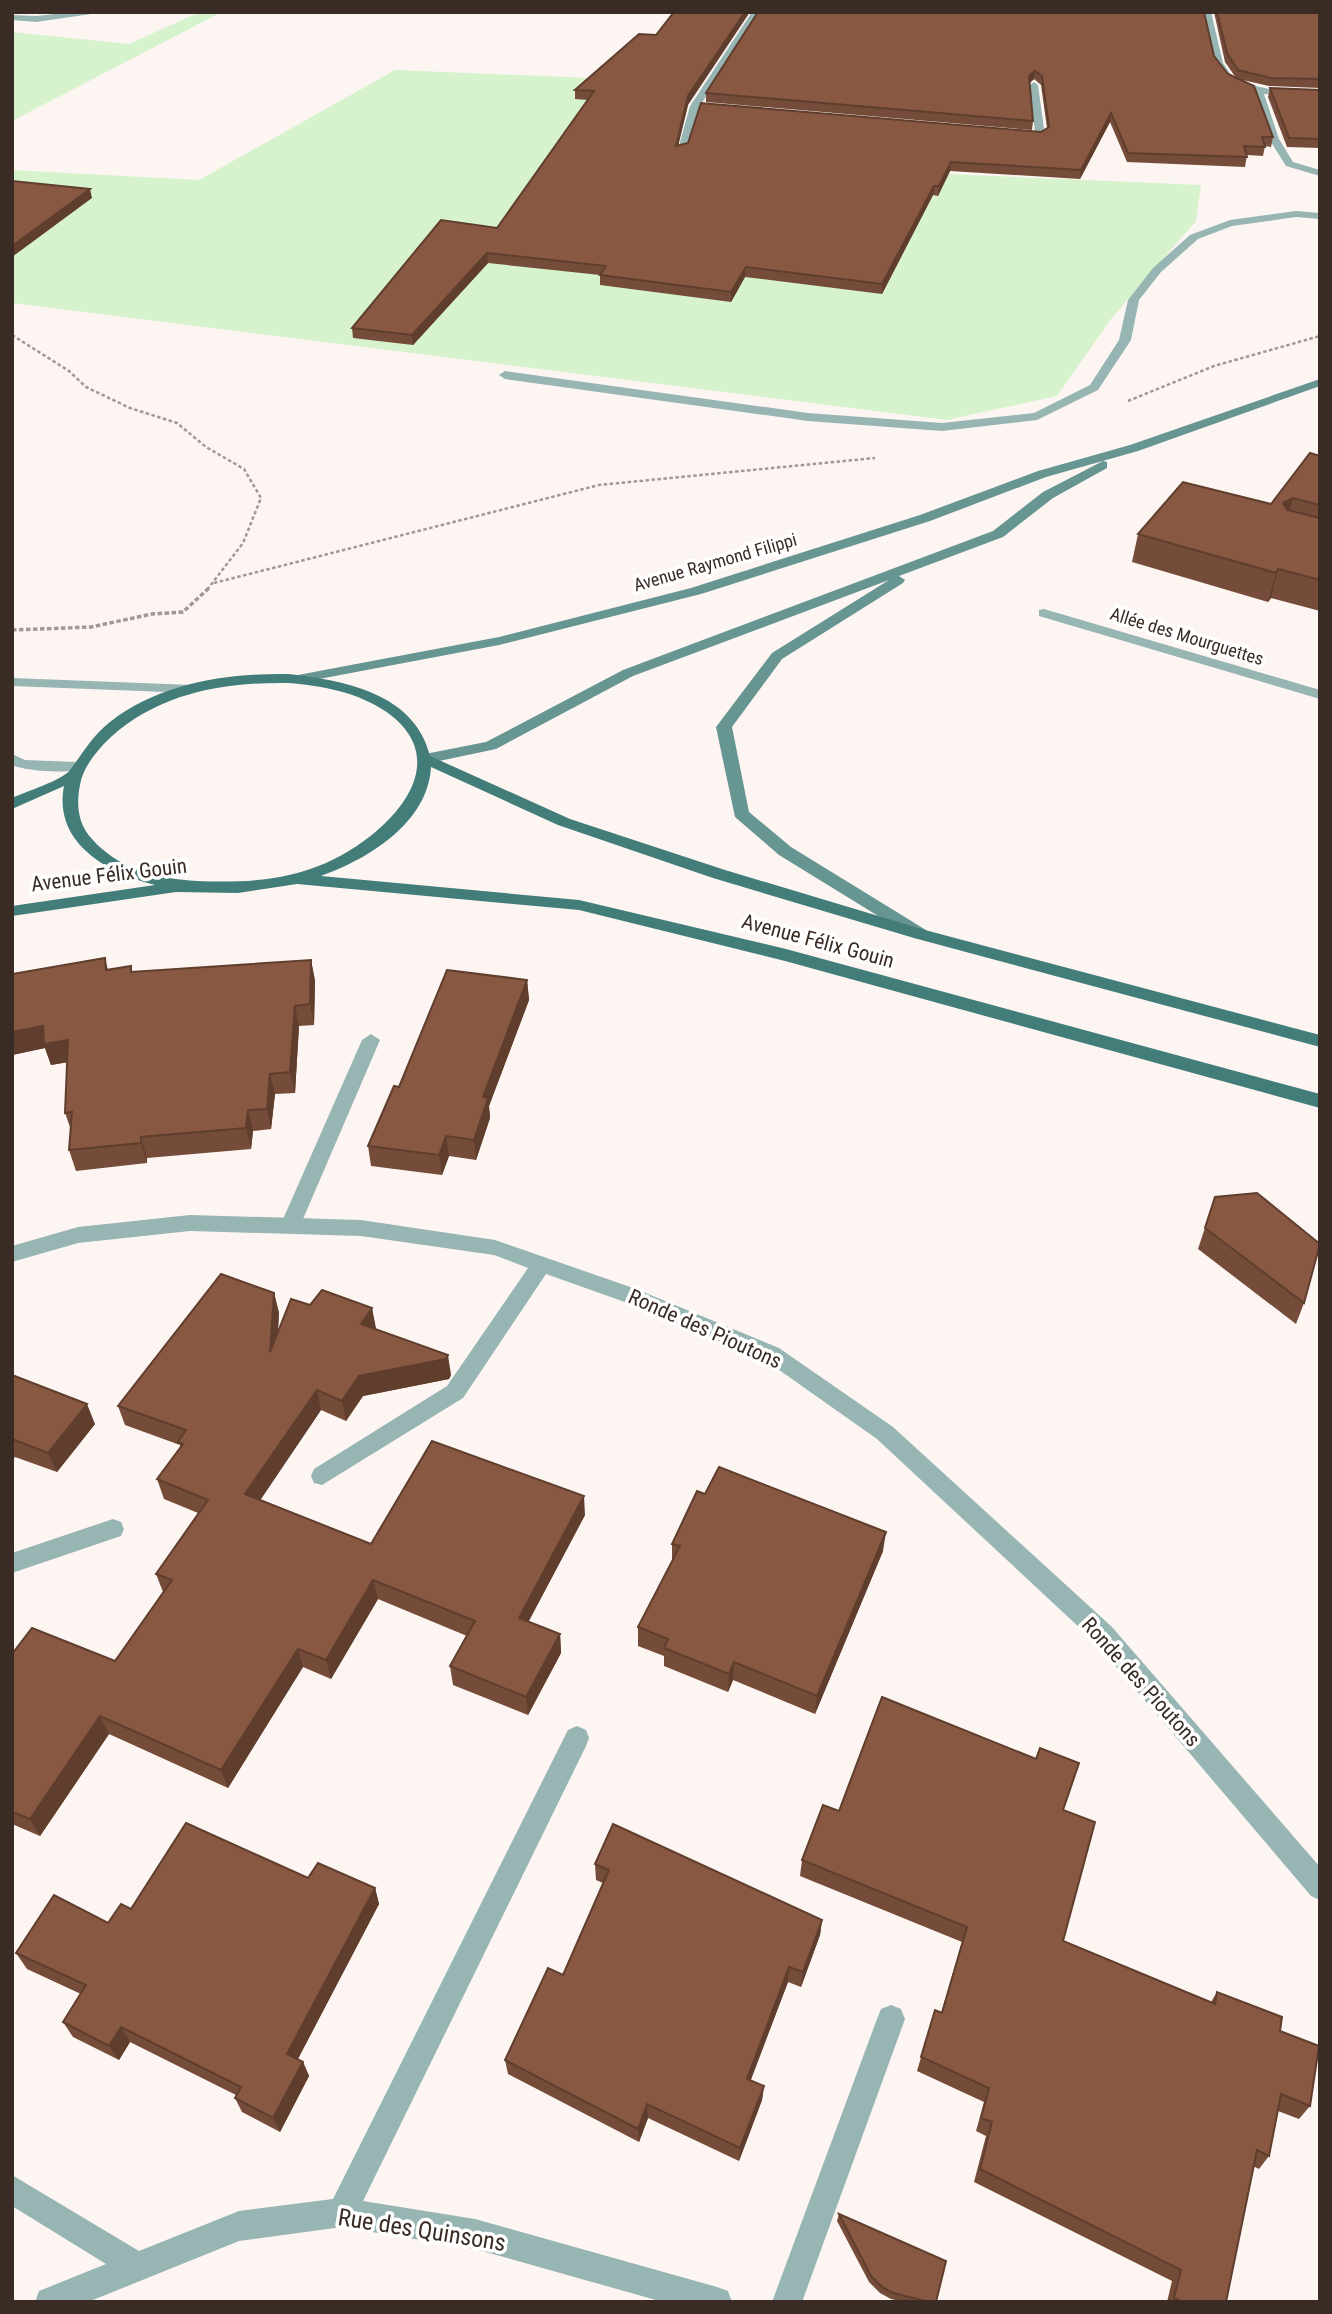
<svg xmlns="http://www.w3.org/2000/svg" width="1332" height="2314" viewBox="0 0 1332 2314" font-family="'Roboto Condensed',sans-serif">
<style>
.green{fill:#d6f3cd}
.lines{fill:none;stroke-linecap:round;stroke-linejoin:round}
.path-far1{stroke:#a29792;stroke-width:2.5;stroke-dasharray:3.5 2.5;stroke-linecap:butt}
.path{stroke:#a29792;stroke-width:3.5;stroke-dasharray:4.5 2.5;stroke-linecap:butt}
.service{fill:#97b5b3;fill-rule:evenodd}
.minor{fill:#97b5b3;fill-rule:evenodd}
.secondary{fill:#679592;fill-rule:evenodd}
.primary{fill:#427d7a;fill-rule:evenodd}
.wall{fill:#754c39}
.shaded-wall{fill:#5f3e2e}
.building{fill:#885842;stroke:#5f3e2e;stroke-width:2}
.labels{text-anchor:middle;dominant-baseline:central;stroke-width:7;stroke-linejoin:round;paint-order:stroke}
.far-street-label{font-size:18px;fill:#3a2c25;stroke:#fff}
.street-label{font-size:21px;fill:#3a2c25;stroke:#fff}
.near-street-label{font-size:24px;fill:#3a2c25;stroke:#fff}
</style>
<rect width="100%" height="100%" fill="#fdf5f2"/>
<g class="green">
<polygon points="200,12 222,12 12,121 12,32 129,44"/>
<polygon points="395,70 617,79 561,177 902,172 1201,185 1196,221 1111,319 1057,396 947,420 12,303 12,170 199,180"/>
</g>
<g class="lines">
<g class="path-far1">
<polyline points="12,335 69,371 86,387 130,408 177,423 206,447 244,469 261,498 243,543 207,590"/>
<polyline points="1128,401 1214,366 1320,336"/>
<polyline points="214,583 599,485 875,458"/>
</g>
<polyline class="path" points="12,630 91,627 152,614 183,612 209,588"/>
<g class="service">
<polygon points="76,12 105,12 36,22 12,20 12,15 36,16"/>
<polygon points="371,1034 380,1040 300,1226 297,1231 283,1231 280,1226 362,1040"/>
</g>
<g class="minor">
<polygon points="752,12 760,12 700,106 685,151 677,153 690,106"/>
<path d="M1203,12H1211L1223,63L1235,81L1269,89L1320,90V96L1264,94L1279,139L1293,162L1320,170V176L1286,166L1269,139L1254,93C1207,81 1213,52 1203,12Z"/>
<polygon points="1034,82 1038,85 1045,136 1040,139 1017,137 1020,132 1035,133 1030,85"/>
<polygon points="1296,211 1320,213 1320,219 1296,217 1232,226 1198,239 1161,272 1139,300 1131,340 1098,390 1037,420 942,431 808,421 505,379 499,375 505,371 808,413 942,423 1034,413 1090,385 1119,340 1128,300 1153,268 1190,235 1230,220"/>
<polygon points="1044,609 1320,690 1320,699 1039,616 1039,610"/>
<polygon points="12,678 192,685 199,689 192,693 12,686"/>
<path d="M12,754L25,760L76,762L84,767C75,775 24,771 12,765Z"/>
<polygon points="190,1215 361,1220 495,1240 636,1289 779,1348 893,1427 1112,1627 1320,1867 1320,1900 1311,1896 1096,1643 877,1439 765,1360 622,1301 546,1274 463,1398 322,1485 314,1483 311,1476 314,1469 447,1386 528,1268 494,1255 361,1236 190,1231 78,1243 12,1262 12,1246 78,1227"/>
<polygon points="113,1519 121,1522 124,1529 121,1536 12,1573 12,1553"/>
<polygon points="577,1726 586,1730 589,1738 586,1746 363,2201 475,2219 717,2287 728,2291 732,2302 663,2302 475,2249 342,2227 239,2241 88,2302 35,2302 39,2291 106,2264 12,2206 12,2175 139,2251 239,2211 333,2199 568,1730"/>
<polygon points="891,2005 901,2009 905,2019 802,2302 772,2302 877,2019 881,2009"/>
</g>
<g class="secondary">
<polygon points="1320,379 1320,386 1138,451 1046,477 930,521 701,594 499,645 298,683 291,679 298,675 499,637 691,588 920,515 1038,471 1130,445"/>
<polygon points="1103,461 1107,462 1107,468 1053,498 1003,537 899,576 905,580 903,583 782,659 732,727 749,812 791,847 926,930 929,934 926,938 914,938 779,855 735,817 716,727 772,653 889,580 633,676 496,749 425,764 417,759 425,754 486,742 623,670 993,531 1043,492"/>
</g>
<path class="primary" d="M288,674C343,680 415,693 430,756L570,819L725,870L925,930L1320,1035V1047L914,938L713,878L558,825L431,767C428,823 368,859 321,876L579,900L786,949L1320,1094V1108L785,961L579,910L297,884L238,893L176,892L12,916V906L155,885C107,873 53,843 64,786L12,809V798C25,792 63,780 70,770C83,753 92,736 110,722C160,683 227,673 288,674ZM288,683C323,686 358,692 388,713C461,767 381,839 326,863C284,881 242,883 197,881C159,879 118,869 92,839C78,824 76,805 80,785C83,767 97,750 111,737C160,693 224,682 288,683Z"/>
</g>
<g class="wall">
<polygon points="1214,12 1320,12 1320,88 1269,86 1238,79 1273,137 1271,147 1265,146 1263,156 1247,155 1245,167 1127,162 1110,122 1080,179 950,171 938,196 933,195 882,294 745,277 731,302 600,285 600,275 488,263 413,345 353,338 352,328 497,228 588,100 575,99 575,90 639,34 688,105 678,145 1041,132 1047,128 1041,85 1034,79 1029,84 1033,121 1032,130 706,102 706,93 1214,56 1228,74 1236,78 1225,62"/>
<polygon points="1270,88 1320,90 1320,148 1287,147 1268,97"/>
<polygon points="1320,456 1320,611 1271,598 1268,602 1132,562 1138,534 1271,504"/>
<polygon points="105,958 108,970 131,966 132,972 311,960 315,981 314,1025 299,1026 295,1093 275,1094 271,1129 253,1131 251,1149 147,1158 147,1163 76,1171 69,1150 71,1130 65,1113 67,1062 51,1065 45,1048 12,1055 12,974"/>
<polygon points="527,980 529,1000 489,1106 490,1118 476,1160 449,1156 442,1175 371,1166 368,1146 399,1087"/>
<polygon points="1215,1197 1304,1303 1296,1324 1198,1249"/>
<polygon points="274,1293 279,1313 278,1332 310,1305 372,1308 375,1329 451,1375 449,1379 363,1396 346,1421 321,1410 260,1500 371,1544 585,1515 528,1622 560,1634 561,1653 528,1715 453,1685 450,1666 467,1636 378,1599 331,1679 303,1667 228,1788 109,1734 40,1836 12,1824 12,1654 115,1661 163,1592 156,1574 198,1513 164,1499 157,1479 180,1447 180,1445 125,1425 118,1406"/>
<polygon points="12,1375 95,1424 57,1472 15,1457 12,1460"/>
<polygon points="672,1544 883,1551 815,1714 733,1680 728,1692 664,1666 664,1656 638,1646 638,1627 672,1562"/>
<polygon points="1063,1810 1063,1941 1211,2002 1217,1992 1280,2031 1310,2106 1299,2119 1278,2111 1269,2156 1259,2169 1253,2166 1226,2302 1167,2302 1172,2281 974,2182 986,2136 976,2131 984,2102 917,2071 935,2010 941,2013 962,1942 800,1876 802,1860 839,1811"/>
<polygon points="595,1864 822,1920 820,1935 801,1987 788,1982 750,2080 764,2086 762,2100 739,2161 648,2118 639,2142 508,2074 505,2060 563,1975 603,1883 596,1880"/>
<polygon points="308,1878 375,1888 379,1904 298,2059 303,2062 309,2076 280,2132 242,2112 235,2098 236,2095 130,2042 119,2060 73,2037 63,2022 81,1994 27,1969 16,1953 108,1923 131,1909"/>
<polygon points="839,2214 936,2302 903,2302 891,2299 880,2293 869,2282 837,2221"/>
</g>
<g class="shaded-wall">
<polygon points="745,12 750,12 688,105 676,155 676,146 688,96"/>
<polygon points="1035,71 1034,79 1027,85 1029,76"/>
<polygon points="1111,113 1110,122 1080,179 1081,170"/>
<polygon points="951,162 950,171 938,196 939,186"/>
<polygon points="934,186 933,195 882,294 882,284"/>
<polygon points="90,189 92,198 12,257 12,246"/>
<polygon points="487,253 488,263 413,345 412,335"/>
<polygon points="746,267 745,277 731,302 731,292"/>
<polygon points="1293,498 1286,525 1283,503"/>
<polygon points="1278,569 1271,598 1268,602 1276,573"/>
<polygon points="311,960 315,981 314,1025 310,1004"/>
<polygon points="527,980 529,1000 489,1106 490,1118 476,1160 474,1140 483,1097"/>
<polygon points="295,1006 299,1026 295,1093 290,1072"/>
<polygon points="43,1026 68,1040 75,1061 51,1065 45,1048 12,1055 12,1032"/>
<polygon points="270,1074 275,1094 271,1129 267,1109"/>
<polygon points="248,1110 253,1131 251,1149 246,1128"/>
<polygon points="446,1136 449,1156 442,1175 439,1155"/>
<polygon points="141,1137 147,1158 147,1163 141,1143"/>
<polygon points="274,1293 279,1313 275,1372 270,1352"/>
<polygon points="372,1308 376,1328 365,1344 361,1324"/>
<polygon points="448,1355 451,1375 449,1379 363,1396 346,1421 342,1401 359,1376"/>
<polygon points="317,1390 321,1410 251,1514 245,1494"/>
<polygon points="87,1404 95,1424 57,1472 48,1453"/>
<polygon points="584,1496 585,1515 521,1636 519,1618"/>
<polygon points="886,1532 883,1551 815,1714 817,1696"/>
<polygon points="373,1580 378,1599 331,1679 326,1660"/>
<polygon points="560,1634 561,1653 528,1715 526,1697"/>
<polygon points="298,1649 303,1667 228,1788 221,1770"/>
<polygon points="734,1662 733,1680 728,1692 729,1674"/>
<polygon points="100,1716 109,1734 40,1836 30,1819"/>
<polygon points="375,1888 379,1904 293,2068 287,2054"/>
<polygon points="822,1920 820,1935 801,1987 803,1972"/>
<polygon points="789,1967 788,1982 746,2093 747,2079"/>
<polygon points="121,2027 130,2042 119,2060 109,2046"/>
<polygon points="303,2062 309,2076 280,2132 273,2118"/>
<polygon points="764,2086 762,2100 739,2161 740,2148"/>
<polygon points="647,2104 648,2118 639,2142 638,2129"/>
</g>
<g class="building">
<polygon points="674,12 745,12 688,96 676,146 688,143 701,103 1041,132 1049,127 1042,76 1035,71 1029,76 1033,121 706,93 758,12 1204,12 1214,56 1228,74 1254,86 1273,137 1262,137 1265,147 1244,146 1247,157 1128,153 1111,113 1081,170 951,162 939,186 934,186 882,284 746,267 731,292 600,275 606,266 487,253 412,335 352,328 441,220 497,228 594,91 575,90 639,34 656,35"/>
<polygon points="1217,12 1320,12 1320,79 1271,78 1238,70 1227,53"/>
<polygon points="1270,88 1320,90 1320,139 1289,138"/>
<polygon points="12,181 90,189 12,246"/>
<polygon points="1310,453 1320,456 1320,505 1293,498 1283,503 1287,510 1320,518 1320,580 1278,569 1276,573 1138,534 1183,482 1271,504"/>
<polygon points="105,958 106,970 131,966 131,972 311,960 310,1004 295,1006 290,1072 270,1074 267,1109 248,1110 246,1128 141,1137 141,1143 69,1150 72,1112 65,1113 68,1040 44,1044 43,1026 12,1032 12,974"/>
<polygon points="447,970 527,980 483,1097 488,1098 474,1140 446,1136 439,1155 368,1146 394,1086 399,1087"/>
<polygon points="1257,1193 1320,1244 1304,1303 1205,1228 1215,1197"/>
<polygon points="221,1274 274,1293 270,1352 291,1299 310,1305 322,1290 372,1308 361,1324 448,1355 446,1359 359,1376 342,1401 317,1390 245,1494 371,1544 432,1441 584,1496 519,1618 560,1634 526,1697 450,1666 475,1621 373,1580 326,1660 298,1649 221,1770 100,1716 30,1819 12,1812 12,1654 32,1628 115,1661 172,1580 156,1574 208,1500 157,1479 183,1444 178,1442 186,1430 118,1406"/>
<polygon points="12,1375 87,1404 48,1453 12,1439"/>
<polygon points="719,1467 886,1532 817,1696 734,1662 729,1674 664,1648 668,1639 638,1627 680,1546 672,1544 697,1491 705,1494"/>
<polygon points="882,1697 1036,1759 1040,1748 1079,1763 1063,1810 1095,1822 1063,1941 1215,2004 1217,1992 1282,2017 1280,2031 1319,2046 1310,2106 1281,2094 1269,2156 1257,2150 1226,2302 1183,2302 1174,2298 1181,2270 980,2169 992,2122 981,2118 989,2088 921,2057 935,2010 942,2013 967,1927 802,1860 823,1805 839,1811"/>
<polygon points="186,1823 308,1878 318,1863 375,1888 287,2054 303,2062 273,2118 235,2098 241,2087 121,2027 109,2046 63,2022 86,1985 16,1953 54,1895 108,1923 121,1904 131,1909"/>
<polygon points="613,1824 822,1920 803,1972 789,1967 747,2079 764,2086 740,2148 647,2104 638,2129 505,2060 548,1968 563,1975 609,1870 595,1864"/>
<polygon points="839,2214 946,2261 936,2302 929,2302 893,2293 882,2287 871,2276"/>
</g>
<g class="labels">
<g class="far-street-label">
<text transform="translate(715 562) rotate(-16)">Avenue Raymond Filippi</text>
<text transform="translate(1187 636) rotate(17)">Allée des Mourguettes</text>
</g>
<g class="street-label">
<text transform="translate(109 875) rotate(-7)">Avenue Félix Gouin</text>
<text transform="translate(818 941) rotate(15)">Avenue Félix Gouin</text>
<text transform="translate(705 1329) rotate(24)">Ronde des Pioutons</text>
<text transform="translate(1141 1682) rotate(48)">Ronde des Pioutons</text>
</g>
<g class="near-street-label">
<text transform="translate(422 2230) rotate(9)">Rue des Quinsons</text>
</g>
</g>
<rect width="1332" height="2314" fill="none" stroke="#3a2c25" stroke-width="28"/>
</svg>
